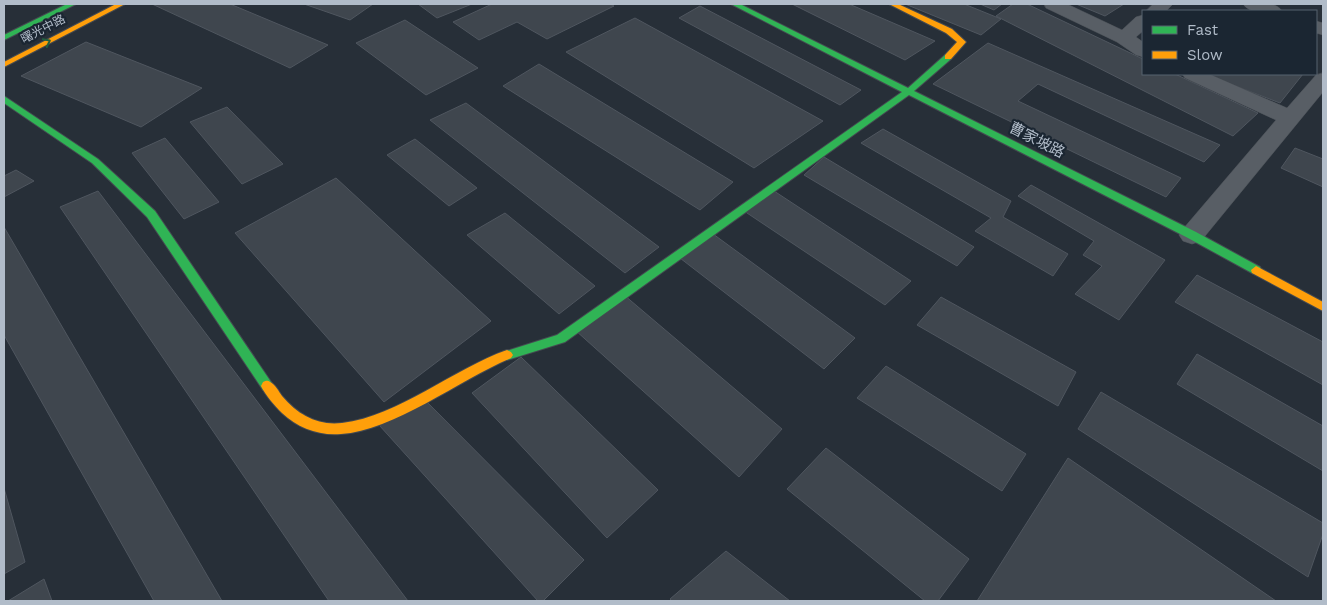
<svg xmlns="http://www.w3.org/2000/svg" width="1327" height="605" viewBox="0 0 1327 605" font-family="'Work Sans','Noto Sans SC',sans-serif">
<style>
.building{fill:#3f464e;stroke:#4f565f}
.lines{fill:none;stroke-linecap:round;stroke-linejoin:round}
.street-casing{stroke:#444a51;stroke-width:1}
.fast-casing{stroke:#444a51;stroke-width:2}
.slow-casing{stroke:#444a51;stroke-width:2}
.street{fill:#585e65;fill-rule:evenodd}
.fast{fill:#30b455;fill-rule:evenodd}
.slow{fill:#ff9f0a;fill-rule:evenodd}
.oneway{stroke:#235f40}
.labels{text-anchor:middle;dominant-baseline:central;stroke-width:4.5;stroke-linejoin:round;paint-order:stroke}
.far-street-label{font-size:12px;fill:#b1bcc9;stroke:#1b2632}
.street-label{font-size:15px;fill:#b1bcc9;stroke:#1b2632}
</style>
<rect width="100%" height="100%" fill="#272f38"/>
<g class="building">
<polygon points="152,4 230,4 328,45 290,68"/>
<polygon points="304,4 373,4 350,20"/>
<polygon points="418,4 472,4 437,18"/>
<polygon points="492,4 610,4 614,6 547,39 517,22 479,40 453,22"/>
<polygon points="792,4 849,4 935,41 905,60"/>
<polygon points="905,4 964,4 1001,19 981,35"/>
<polygon points="980,4 1002,4 994,10"/>
<polygon points="1013,4 1027,4 1143,59 1143,74 1175,74 1258,113 1233,136 996,16"/>
<polygon points="1076,4 1124,4 1105,16"/>
<polygon points="700,6 861,90 840,105 679,18"/>
<polygon points="635,18 823,121 754,168 566,52"/>
<polygon points="405,20 478,68 426,95 356,43"/>
<polygon points="86,42 202,88 141,127 21,76"/>
<polygon points="988,43 1220,145 1204,162 1038,84 1018,101 1181,178 1166,197 933,84"/>
<polygon points="539,64 733,182 700,210 503,86"/>
<polygon points="1204,74 1303,74 1280,103"/>
<polygon points="466,103 659,247 625,273 430,120"/>
<polygon points="227,107 283,164 242,184 190,122"/>
<polygon points="883,129 1011,201 1003,217 1068,254 1053,276 975,231 991,218 861,143"/>
<polygon points="165,138 219,202 184,219 132,153"/>
<polygon points="415,139 477,188 449,206 387,155"/>
<polygon points="1295,148 1323,159 1323,187 1281,168"/>
<polygon points="824,157 974,247 957,266 804,175"/>
<polygon points="16,170 34,181 4,197 4,176"/>
<polygon points="336,178 491,321 384,402 235,233"/>
<polygon points="1031,185 1165,260 1119,320 1075,294 1102,266 1083,255 1094,241 1018,196"/>
<polygon points="771,189 911,281 885,305 741,209"/>
<polygon points="98,191 408,601 329,601 60,207"/>
<polygon points="505,213 595,286 559,314 467,235"/>
<polygon points="4,227 222,601 154,601 4,335"/>
<polygon points="709,231 855,338 824,369 676,255"/>
<polygon points="1197,275 1323,342 1323,385 1175,302"/>
<polygon points="624,295 782,429 739,477 575,330"/>
<polygon points="941,297 1076,372 1058,406 917,325"/>
<polygon points="1197,354 1323,426 1323,471 1177,384"/>
<polygon points="521,357 658,490 607,538 472,393"/>
<polygon points="886,366 1026,454 1002,491 857,398"/>
<polygon points="1101,392 1323,523 1323,534 1308,577 1078,429"/>
<polygon points="420,395 584,560 543,601 538,601 379,425"/>
<polygon points="826,448 969,559 938,601 925,601 787,489"/>
<polygon points="1068,458 1276,601 977,601"/>
<polygon points="4,488 25,562 4,574"/>
<polygon points="726,551 790,601 672,601 670,599"/>
<polygon points="44,579 52,601 8,601"/>
</g>
<g class="lines">
<defs>
<g id="street">
<polygon points="1044,4 1067,4 1122,30 1136,17 1143,15 1143,31 1136,37 1143,42 1143,57 1136,55 1117,42 1046,8"/>
<polygon points="1153,4 1173,4 1166,11 1146,11"/>
<path d="M1243,4C1254,3 1275,0 1282,11C1271,12 1250,15 1243,4Z"/>
<polygon points="1316,21 1323,23 1323,35 1316,33"/>
<polygon points="1323,73 1323,92 1201,241 1192,244 1183,241 1179,235 1183,229 1276,120 1185,78 1182,74 1209,74 1287,108 1316,75"/>
</g>
<g id="fast">
<polygon points="67,4 76,4 4,40 4,35"/>
<polygon points="731,4 740,4 908,88 945,55 951,55 951,59 914,91 1196,232 1260,267 1261,270 1256,274 1252,273 1188,238 909,95 565,342 507,360 503,358 501,355 503,352 557,335 902,92"/>
<polygon points="4,96 98,159 155,211 271,382 273,386 271,390 267,391 263,390 147,217 92,163 4,103"/>
</g>
<g id="slow">
<polygon points="116,4 125,4 4,67 4,62"/>
<polygon points="889,4 898,4 952,29 966,42 951,59 945,59 945,55 957,42 946,33"/>
<polygon points="1256,266 1323,302 1323,311 1252,273 1251,270"/>
<path d="M507,350L511,352L513,355L511,358C461,379 393,431 341,434C319,436 298,428 282,413C274,405 266,396 261,386L263,382C266,381 267,380 270,382C275,384 279,392 282,396C298,415 318,426 342,423C399,416 453,369 507,350Z"/>
</g>
</defs>
<use href="#street" class="street-casing"/>
<use href="#fast" class="fast-casing"/>
<use href="#slow" class="slow-casing"/>
<use href="#street" class="street"/>
<use href="#fast" class="fast"/>
<use href="#slow" class="slow"/>
</g>
<defs><path id="oneway-chevron" d="M-2-3.5L2.5 0L-2 3.5" fill="none" stroke-width="1.6" stroke-linecap="round" stroke-linejoin="round" transform="scale(1.25)"/></defs>
<use class="oneway" href="#oneway-chevron" transform="translate(47 42) rotate(-27)"/>
<g class="labels">
<g class="far-street-label">
<text transform="translate(43 29) rotate(-27)">曙光中路</text>
</g>
<g class="street-label">
<text transform="translate(1037 140) rotate(27)">曹家坡路</text>
</g>
</g>
<rect width="1327" height="605" fill="none" stroke="#b1bcc9" stroke-width="10"/>
<rect x="1142" y="10" width="175" height="65" fill="#1b2632" stroke="#57626e"/>
<rect x="1152" y="26" width="25" height="8" fill="#30b455" stroke="#57626e"/>
<text x="1187" y="35" font-size="15" fill="#b1bcc9">Fast</text>
<rect x="1152" y="51" width="25" height="8" fill="#ff9f0a" stroke="#57626e"/>
<text x="1187" y="60" font-size="15" fill="#b1bcc9">Slow</text>
</svg>
